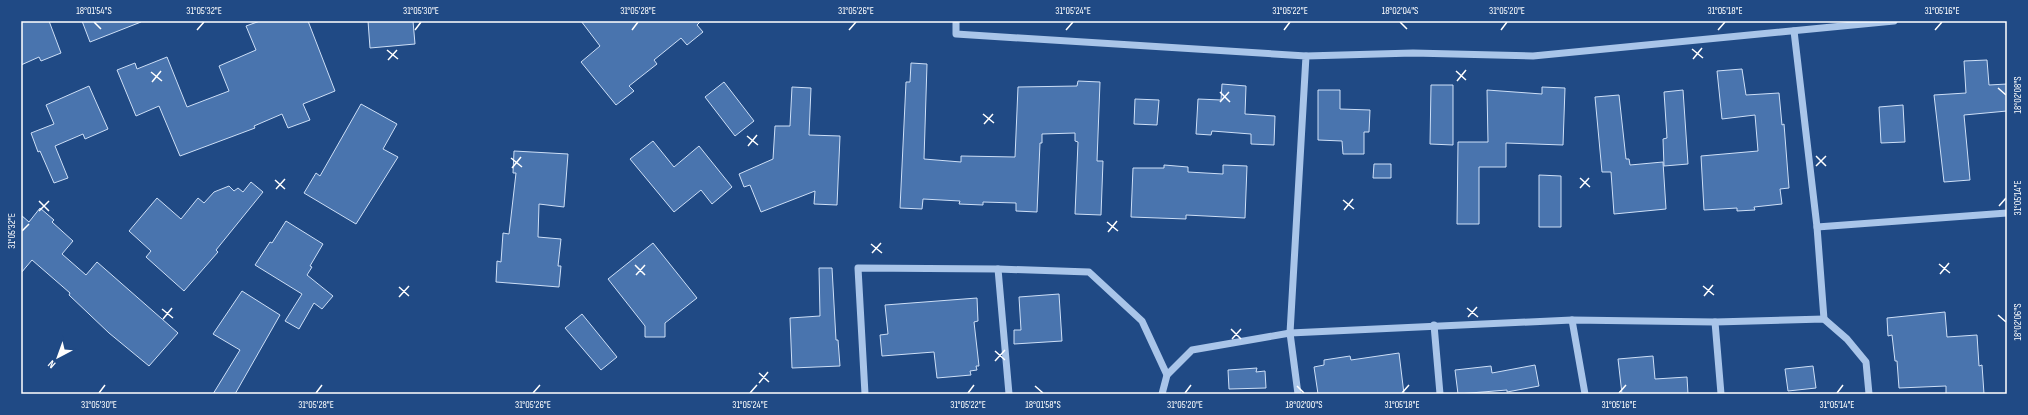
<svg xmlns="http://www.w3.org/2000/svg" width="2028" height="415" viewBox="0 0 2028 415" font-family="'Sofia Sans Condensed',sans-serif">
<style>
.building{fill:#4974ae;stroke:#cddff7}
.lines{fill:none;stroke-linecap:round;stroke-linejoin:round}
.minor{stroke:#a9c5e9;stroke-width:7}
.ticks{fill:none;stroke:#fff;stroke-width:1.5}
.neatline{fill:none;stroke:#fff;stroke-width:1.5}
.ticks-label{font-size:10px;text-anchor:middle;fill:#fff}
</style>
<rect width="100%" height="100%" fill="#204a85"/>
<g class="building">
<polygon points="21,21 49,21 61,53 41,61 39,57 21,65"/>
<polygon points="82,21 140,21 141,22 90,42"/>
<polygon points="260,21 308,21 335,91 303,104 310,120 288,128 282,114 254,126 255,128 180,156 159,106 136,116 117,70 135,63 137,69 167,57 187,107 229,91 219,66 256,50 246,26"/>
<polygon points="368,21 413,21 415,44 370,48"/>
<polygon points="581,21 701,21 697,25 703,32 687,45 681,38 654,60 657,64 629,86 634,91 616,105 581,62 600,46"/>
<polygon points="1987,60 1989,85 2007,84 2007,111 1964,115 1970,180 1944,182 1934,95 1966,93 1964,61"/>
<polygon points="911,63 927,64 924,159 961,162 961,156 1015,157 1018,87 1077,86 1078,81 1100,82 1097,161 1103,161 1101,215 1075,214 1078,142 1075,141 1075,133 1042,134 1042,143 1040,143 1037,212 1016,211 1016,203 983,202 983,205 959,204 960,201 923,199 922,209 900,208 906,82 910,82"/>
<polygon points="1742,69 1746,95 1779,93 1782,125 1784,124 1789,188 1780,189 1782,204 1754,207 1755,210 1737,211 1737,208 1704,210 1701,156 1758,151 1755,115 1722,119 1717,71"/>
<polygon points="724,82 754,121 735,136 705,97"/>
<polygon points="1222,84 1246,86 1245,114 1275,116 1274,145 1251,144 1251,134 1212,131 1211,135 1196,134 1198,99 1221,100"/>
<polygon points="1431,85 1453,85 1453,145 1430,144"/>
<polygon points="89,86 108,129 85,139 83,134 55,146 68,178 54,183 40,151 38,152 31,133 54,124 46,105"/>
<polygon points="792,87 811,88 809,135 840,136 837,205 814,204 815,191 761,212 750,185 744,187 739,174 773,159 775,126 790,126"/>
<polygon points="1542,87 1565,88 1563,145 1506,143 1506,167 1479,167 1479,224 1457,224 1458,142 1488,142 1487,90 1542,94"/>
<polygon points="1318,90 1340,90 1340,109 1370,110 1369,132 1364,132 1364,154 1343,154 1342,141 1318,140"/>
<polygon points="1683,90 1688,164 1664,166 1663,139 1667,138 1664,92"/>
<polygon points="1619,95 1626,159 1629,159 1630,165 1663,162 1666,209 1614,214 1611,172 1602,172 1595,97"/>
<polygon points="1135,99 1159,100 1157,125 1134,124"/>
<polygon points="361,104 397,124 383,149 398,157 356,224 304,193 316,173 320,176"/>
<polygon points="1903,105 1905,142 1881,143 1879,107"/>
<polygon points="653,141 674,167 699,146 732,187 712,204 701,190 674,212 630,159"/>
<polygon points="514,151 568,154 564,207 539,204 538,237 561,239 558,266 561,266 559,287 496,282 497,261 501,262 503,233 509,234 516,173 513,173"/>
<polygon points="1374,164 1391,164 1391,178 1373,178"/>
<polygon points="1164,165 1188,167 1188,172 1223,174 1223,165 1247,166 1245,218 1186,215 1186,219 1131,217 1133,168 1164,168"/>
<polygon points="1539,175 1561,176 1561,227 1539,227"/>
<polygon points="251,182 263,192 216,250 218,252 184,291 146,257 151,251 129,231 157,198 181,219 198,198 204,203 214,192 229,186 234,191 238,188 243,192"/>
<polygon points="40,208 54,220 52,222 73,241 62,254 86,275 97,262 178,333 149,366 109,333 69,295 70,293 32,260 21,273 21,215 29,222"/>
<polygon points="286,221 323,244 310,266 312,267 307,275 333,296 322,309 314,303 299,329 285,321 302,294 255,265 270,242 272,243"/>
<polygon points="653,243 697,298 665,323 665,337 645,337 645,326 608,279"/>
<polygon points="819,268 832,268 836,340 838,340 840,366 792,368 790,318 820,316"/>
<polygon points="242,291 280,315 235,394 213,394 240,350 213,334"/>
<polygon points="1059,294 1062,341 1014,344 1014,330 1021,330 1019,297"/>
<polygon points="977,298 978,321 974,322 979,366 976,366 977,370 970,371 971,375 937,378 934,352 882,356 880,335 888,334 885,305"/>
<polygon points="1945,312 1947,337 1977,335 1979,366 1982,365 1984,394 1946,394 1946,386 1899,388 1897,361 1895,361 1892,335 1888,336 1887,318"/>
<polygon points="582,314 617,357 601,370 565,328"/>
<polygon points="1399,353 1404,394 1318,394 1314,367 1324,365 1324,360 1350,356 1351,360"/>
<polygon points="1653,356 1655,379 1687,377 1688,394 1622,394 1618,359"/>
<polygon points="1535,365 1539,386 1507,392 1507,390 1458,394 1455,370 1491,366 1492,373"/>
<polygon points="1813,366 1816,388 1788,391 1785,369"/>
<polygon points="1257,368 1256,372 1265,371 1266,388 1229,389 1228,370"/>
</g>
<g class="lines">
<g class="minor">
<polyline points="956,21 956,34 1306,56 1290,333 1298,394"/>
<polyline points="1794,31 1817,227 1824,319"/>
<polyline points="1306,56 1413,53 1533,56 1894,21"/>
<polyline points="1817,227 2007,213"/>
<polyline points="998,269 1089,272 1142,321 1167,375"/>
<polyline points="1572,320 1585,394"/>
<polyline points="1715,322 1721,394"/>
<polyline points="1434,325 1440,394"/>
<polyline points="865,394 858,268 998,269 1009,394"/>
<polyline points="1162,394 1167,375 1192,350 1290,333 1572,320 1715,322 1824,319 1847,339 1866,362 1869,394"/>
</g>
</g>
<path class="ticks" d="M94,22L101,29M1400,22L1407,29M197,30L204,22M415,30L421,22M632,30L638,22M849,30L856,22M1066,30L1073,22M1284,30L1290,22M1501,30L1507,22M1718,30L1725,22M1935,30L1942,22M1692,49L1703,58M387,50L398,59M1693,59L1702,48M388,60L397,50M1456,71L1466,80M151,72L162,81M1457,81L1466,70M152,82L161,71M1998,88L2006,95M1220,92L1230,102M1220,102L1229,92M983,114L994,123M984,124L993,114M747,136L758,145M748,146L757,135M1816,156L1826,166M511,158L522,167M1816,166L1826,156M512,168L521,157M1580,178L1590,187M275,180L285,189M1580,188L1589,178M276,189L285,179M1343,200L1354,209M39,201L49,211M1999,206L2006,198M1344,210L1353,199M39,211L49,201M1107,222L1118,231M22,231L29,224M1108,232L1117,221M871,244L882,253M872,253L881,243M1939,264L1950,273M635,265L645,275M1940,274L1949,263M636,275L645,265M1703,286L1714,295M399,287L409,296M1704,296L1713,285M399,297L409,286M1467,308L1478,317M162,309L173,318M1998,315L2006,322M1468,317L1477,307M163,319L172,308M1231,329L1241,339M1232,339L1241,329M995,351L1005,360M995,361L1005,350M759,373L769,382M759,383L768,372M1035,386L1043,393M1297,386L1304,393M99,393L105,385M316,393L322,385M533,393L540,385M750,393L757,385M968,393L974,385M1185,393L1191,385M1402,393L1409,385M1619,393L1626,385M1837,393L1843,385"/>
<rect width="2028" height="415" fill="none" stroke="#204a85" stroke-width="44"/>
<g transform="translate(58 357) rotate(221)" stroke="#204a85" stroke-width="3" paint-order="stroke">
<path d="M0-3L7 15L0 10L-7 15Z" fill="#ffffff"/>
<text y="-6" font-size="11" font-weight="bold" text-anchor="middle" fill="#ffffff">N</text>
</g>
<rect x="22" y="22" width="1984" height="371" class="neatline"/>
<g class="ticks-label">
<text x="94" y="14">18°01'54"S</text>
<text x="204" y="14">31°05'32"E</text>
<text x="421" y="14">31°05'30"E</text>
<text x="638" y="14">31°05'28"E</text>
<text x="856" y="14">31°05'26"E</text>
<text x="1073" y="14">31°05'24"E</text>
<text x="1290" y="14">31°05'22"E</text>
<text x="1400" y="14">18°02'04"S</text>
<text x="1507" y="14">31°05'20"E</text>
<text x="1725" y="14">31°05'18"E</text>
<text x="1942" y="14">31°05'16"E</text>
<text transform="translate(2017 95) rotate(-90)" y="4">18°02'08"S</text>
<text transform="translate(2017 198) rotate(-90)" y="4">31°05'14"E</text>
<text transform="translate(11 231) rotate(-90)" y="4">31°05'32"E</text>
<text transform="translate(2017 322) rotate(-90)" y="4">18°02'06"S</text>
<text x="99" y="408">31°05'30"E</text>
<text x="316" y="408">31°05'28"E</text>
<text x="533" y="408">31°05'26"E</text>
<text x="750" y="408">31°05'24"E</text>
<text x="968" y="408">31°05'22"E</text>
<text x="1043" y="408">18°01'58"S</text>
<text x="1185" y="408">31°05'20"E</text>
<text x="1304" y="408">18°02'00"S</text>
<text x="1402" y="408">31°05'18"E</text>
<text x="1619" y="408">31°05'16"E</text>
<text x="1837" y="408">31°05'14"E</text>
</g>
</svg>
